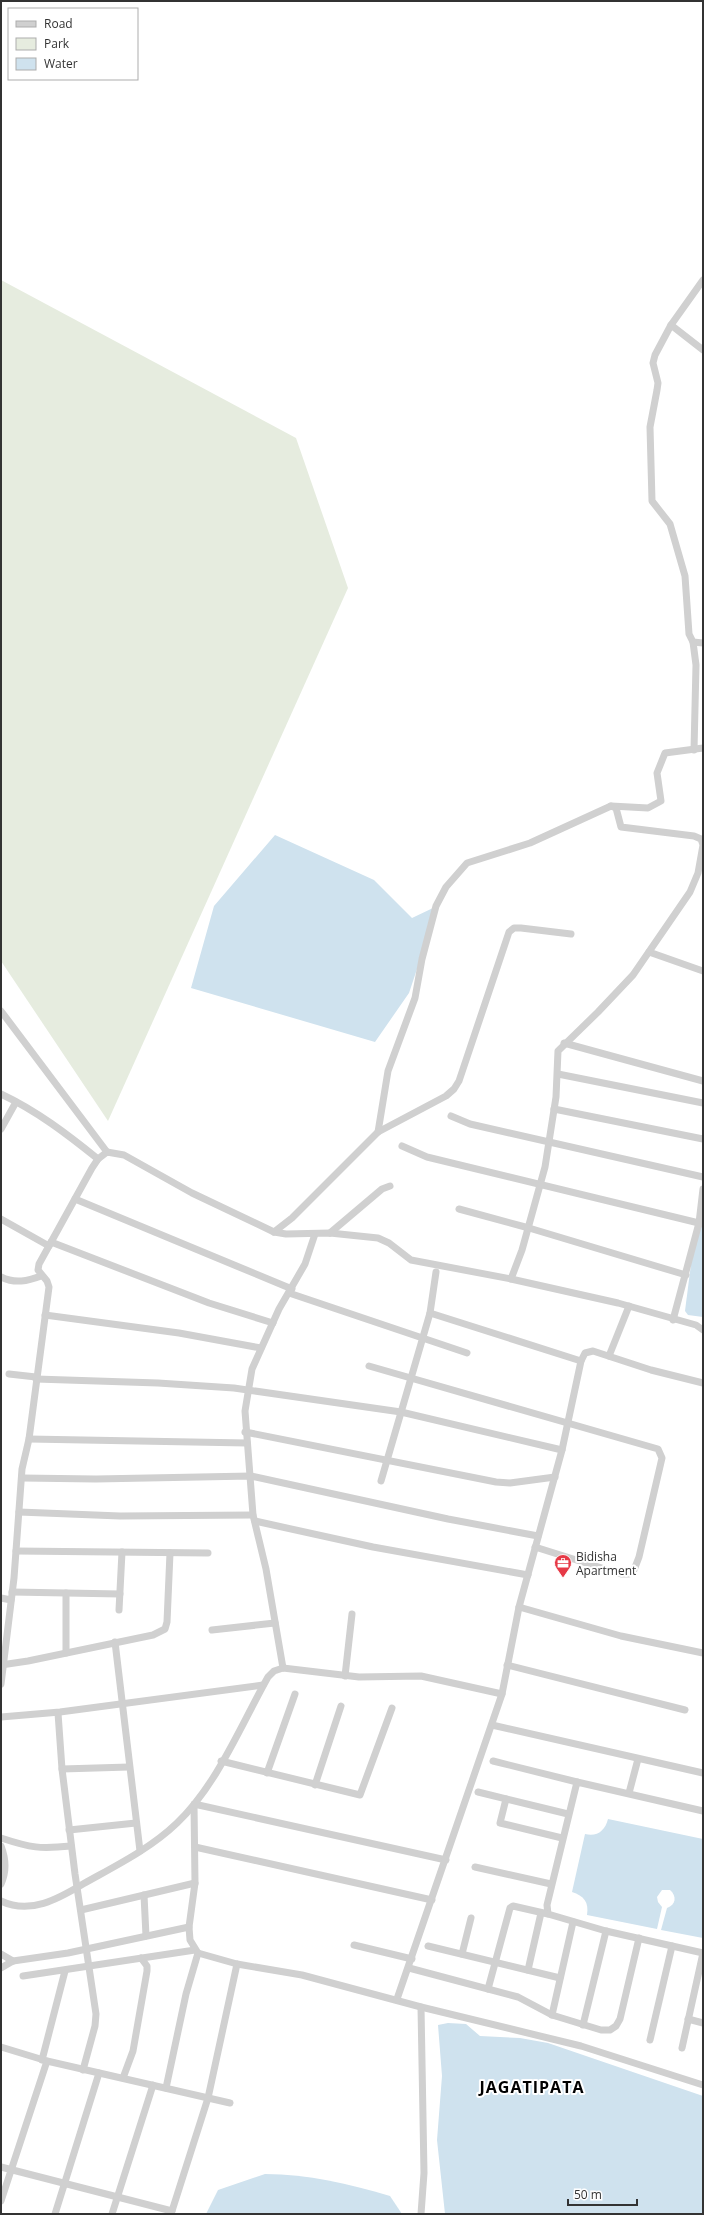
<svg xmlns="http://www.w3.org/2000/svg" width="704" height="2215" viewBox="0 0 704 2215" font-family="'Open Sans',sans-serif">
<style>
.green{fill:#e6ecdf}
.water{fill:#cfe2ee}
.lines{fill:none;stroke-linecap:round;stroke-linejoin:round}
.street{stroke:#d0d0d0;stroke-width:7}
.labels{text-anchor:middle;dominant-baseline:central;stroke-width:4;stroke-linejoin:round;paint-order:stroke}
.poi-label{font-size:12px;fill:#333;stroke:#fff;text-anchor:start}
.district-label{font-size:16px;font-weight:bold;letter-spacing:1px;fill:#000;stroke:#fff}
</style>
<rect width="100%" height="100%" fill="#fff"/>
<polygon class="green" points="1,280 296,438 348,588 108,1121 1,961"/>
<g class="water">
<polygon points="275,835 374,880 412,918 433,908 436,912 409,993 375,1042 191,988 214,906"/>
<polygon points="703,1208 703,1317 688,1315 685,1311 691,1264"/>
<path d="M608,1819L703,1839V1938L661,1930L667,1908C676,1905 677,1896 670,1890H662L657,1897L658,1902L662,1907L657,1929L587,1915C589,1902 584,1896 572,1892L585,1834C597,1837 605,1831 608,1819Z"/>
<polygon points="448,2023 466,2024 480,2036 520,2038 548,2043 703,2096 703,2214 445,2214 437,2140 442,2076 438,2025"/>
<path d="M265,2174C308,2174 349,2184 390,2196L402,2214H206L218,2190Z"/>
</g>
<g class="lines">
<g class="street">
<polyline points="703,280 671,325 655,355 653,363 658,383 657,390 650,427 652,501 670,524 685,576 689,634 693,642 703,643"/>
<polyline points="671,325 703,350"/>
<polyline points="693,642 696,665 694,750"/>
<polyline points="611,806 648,808 661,801 657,773 665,753 703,748"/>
<polyline points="649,952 703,971"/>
<polyline points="1,1011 107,1152"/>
<polyline points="564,1043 703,1081"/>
<polyline points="558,1074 703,1103"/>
<path d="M1,1094C37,1111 67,1134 98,1159"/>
<polyline points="554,1109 703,1139"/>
<polyline points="451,1116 470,1124 703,1177"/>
<polyline points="1,1129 16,1102"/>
<polyline points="378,1132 388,1071 415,998 422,959 436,906 446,887 467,863 530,843 611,806 616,808 621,827 694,836 701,839 703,845 698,873 690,892 633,975 598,1012 558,1051 556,1097 545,1167 522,1250 511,1279"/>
<polyline points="402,1146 427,1157 703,1224"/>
<polyline points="75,1199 292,1289"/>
<polyline points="459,1209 529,1228 686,1275"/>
<polyline points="1,1219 49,1246"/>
<polyline points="274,1232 292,1218 378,1132 446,1096 454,1089 459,1081 509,932 514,928 521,928 571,934"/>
<polyline points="330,1233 382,1189 390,1186"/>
<polyline points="51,1242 209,1303 273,1323"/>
<path d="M1,1277C15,1284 28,1281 41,1276"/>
<polyline points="289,1293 467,1353"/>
<polyline points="430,1313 581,1361"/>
<polyline points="45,1315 179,1333 261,1348"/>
<polyline points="673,1320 699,1223 703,1189"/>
<polyline points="609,1356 629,1306"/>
<polyline points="369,1366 658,1449 662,1458 639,1557 634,1570 629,1574 621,1574 535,1547"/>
<polyline points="9,1374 36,1377"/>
<polyline points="36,1379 158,1383 234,1388 401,1412 562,1450"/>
<polyline points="245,1432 496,1482 510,1483 555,1477"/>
<polyline points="29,1439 247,1443"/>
<polyline points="22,1478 96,1479 251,1476 448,1519 538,1536"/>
<polyline points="381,1481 430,1313 436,1272"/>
<polyline points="19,1512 120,1516 253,1515"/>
<polyline points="255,1521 373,1547 528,1575"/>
<polyline points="16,1551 208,1553"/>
<polyline points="12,1592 120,1594"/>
<polyline points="66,1593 66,1653"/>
<polyline points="1,1598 11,1600"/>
<polyline points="519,1607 621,1636 703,1653"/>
<polyline points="119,1610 122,1552"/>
<polyline points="212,1630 275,1623"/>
<polyline points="115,1642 140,1851"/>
<polyline points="1,1665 28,1661 153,1635 165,1629 167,1622 170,1553"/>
<polyline points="507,1665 685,1710"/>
<polyline points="283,1668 266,1569 253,1515 245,1411 252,1369 279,1309 305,1264 315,1234"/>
<polyline points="345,1676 352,1614"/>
<polyline points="1,1684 14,1578 22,1469 29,1439 49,1287 47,1281 38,1270 39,1264 92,1168 98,1159 107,1152 124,1155 192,1193 274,1232 286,1234 330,1233 378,1238 389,1243 411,1260 511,1279 618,1303 696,1325 703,1330"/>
<polyline points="58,1713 62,1769 75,1874 96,2014 95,2026 83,2070"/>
<polyline points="1,1717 60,1712 263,1685"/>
<polyline points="492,1725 703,1773"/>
<polyline points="221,1761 360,1795 392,1708"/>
<polyline points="493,1761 577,1782"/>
<polyline points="62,1769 129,1767"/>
<polyline points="267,1773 295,1694"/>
<polyline points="315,1785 341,1706"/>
<polyline points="478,1792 568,1814"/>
<polyline points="629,1793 638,1759"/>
<polyline points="506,1799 500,1823 562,1838"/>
<polyline points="703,1811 577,1782 547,1905 548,1914 606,1931 703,1953"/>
<polyline points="69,1830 136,1823"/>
<path d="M1,1838C31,1848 40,1849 71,1846"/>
<path d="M1,1846C6,1859 7,1871 1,1884"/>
<polyline points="195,1847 432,1900"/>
<polyline points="446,1860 194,1804 195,1883 189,1927 190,1940 198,1953 237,1964 302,1975 421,2007 581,2046 703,2085"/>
<polyline points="475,1867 551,1884"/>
<polyline points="144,1895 146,1936"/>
<path d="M1,1901C30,1915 58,1899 83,1884C115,1866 150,1849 177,1823C217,1785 241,1725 268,1677L274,1671L283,1668L359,1677L421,1676L502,1694"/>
<polyline points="81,1910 195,1883"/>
<polyline points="354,1945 412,1959"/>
<polyline points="428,1946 560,1978"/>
<polyline points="1,1954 13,1961"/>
<polyline points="462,1954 471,1918"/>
<polyline points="1,1968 13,1961 68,1953 189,1927"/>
<polyline points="409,1968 518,1997 552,2015 601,2030 610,2030 616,2026 620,2019 639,1938"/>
<polyline points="528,1970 541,1913"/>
<polyline points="23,1976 195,1950"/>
<polyline points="488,1989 510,1908 513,1906 548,1914"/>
<polyline points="397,1999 502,1694 519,1607 562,1450 581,1361 585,1353 593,1351 651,1370 703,1383"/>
<polyline points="552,2015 573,1922"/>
<polyline points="688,2019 703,2023"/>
<polyline points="583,2025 606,1931"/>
<polyline points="650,2040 672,1946"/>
<polyline points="1,2047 47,2061 230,2103"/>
<polyline points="682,2048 703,1953"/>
<polyline points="42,2060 65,1971"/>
<polyline points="123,2078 133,2051 147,1971 147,1966 141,1958"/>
<polyline points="166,2088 186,1994 198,1953"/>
<polyline points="1,2167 172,2211"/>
<polyline points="1,2201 47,2061"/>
<polyline points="55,2214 99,2073"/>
<polyline points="112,2214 153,2085"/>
<polyline points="171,2214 208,2098 237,1964"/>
<polyline points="421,2214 424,2173 421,2007"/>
</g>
</g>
<defs>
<symbol id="office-pin" viewBox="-11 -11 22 30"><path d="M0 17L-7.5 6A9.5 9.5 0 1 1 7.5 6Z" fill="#e63946" stroke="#fff"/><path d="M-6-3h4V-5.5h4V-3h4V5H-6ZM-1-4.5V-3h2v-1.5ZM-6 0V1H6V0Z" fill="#fff"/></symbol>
</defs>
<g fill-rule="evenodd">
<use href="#office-pin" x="553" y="1553" width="20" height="27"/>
</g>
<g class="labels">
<g class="poi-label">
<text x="576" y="1556">Bidisha<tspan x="576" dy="14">Apartment</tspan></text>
</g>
<g class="district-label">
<text x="532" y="2087">JAGATIPATA</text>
</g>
</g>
<rect width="704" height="2215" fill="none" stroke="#333333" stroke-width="4"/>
<rect x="8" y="8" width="130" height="72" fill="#ffffff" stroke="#adadad"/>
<rect x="16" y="21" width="20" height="6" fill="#d0d0d0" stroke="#adadad"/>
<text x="44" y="28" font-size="12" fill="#333333">Road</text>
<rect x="16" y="38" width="20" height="12" fill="#e6ecdf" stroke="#adadad"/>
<text x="44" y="48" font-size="12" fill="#333333">Park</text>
<rect x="16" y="58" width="20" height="12" fill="#cfe2ee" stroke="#adadad"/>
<text x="44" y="68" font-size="12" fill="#333333">Water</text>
<path d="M568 2199v6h69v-6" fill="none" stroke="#333333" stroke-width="2"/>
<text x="574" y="2199" font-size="12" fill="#333333" stroke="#ffffff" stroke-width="3" paint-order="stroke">50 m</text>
</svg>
